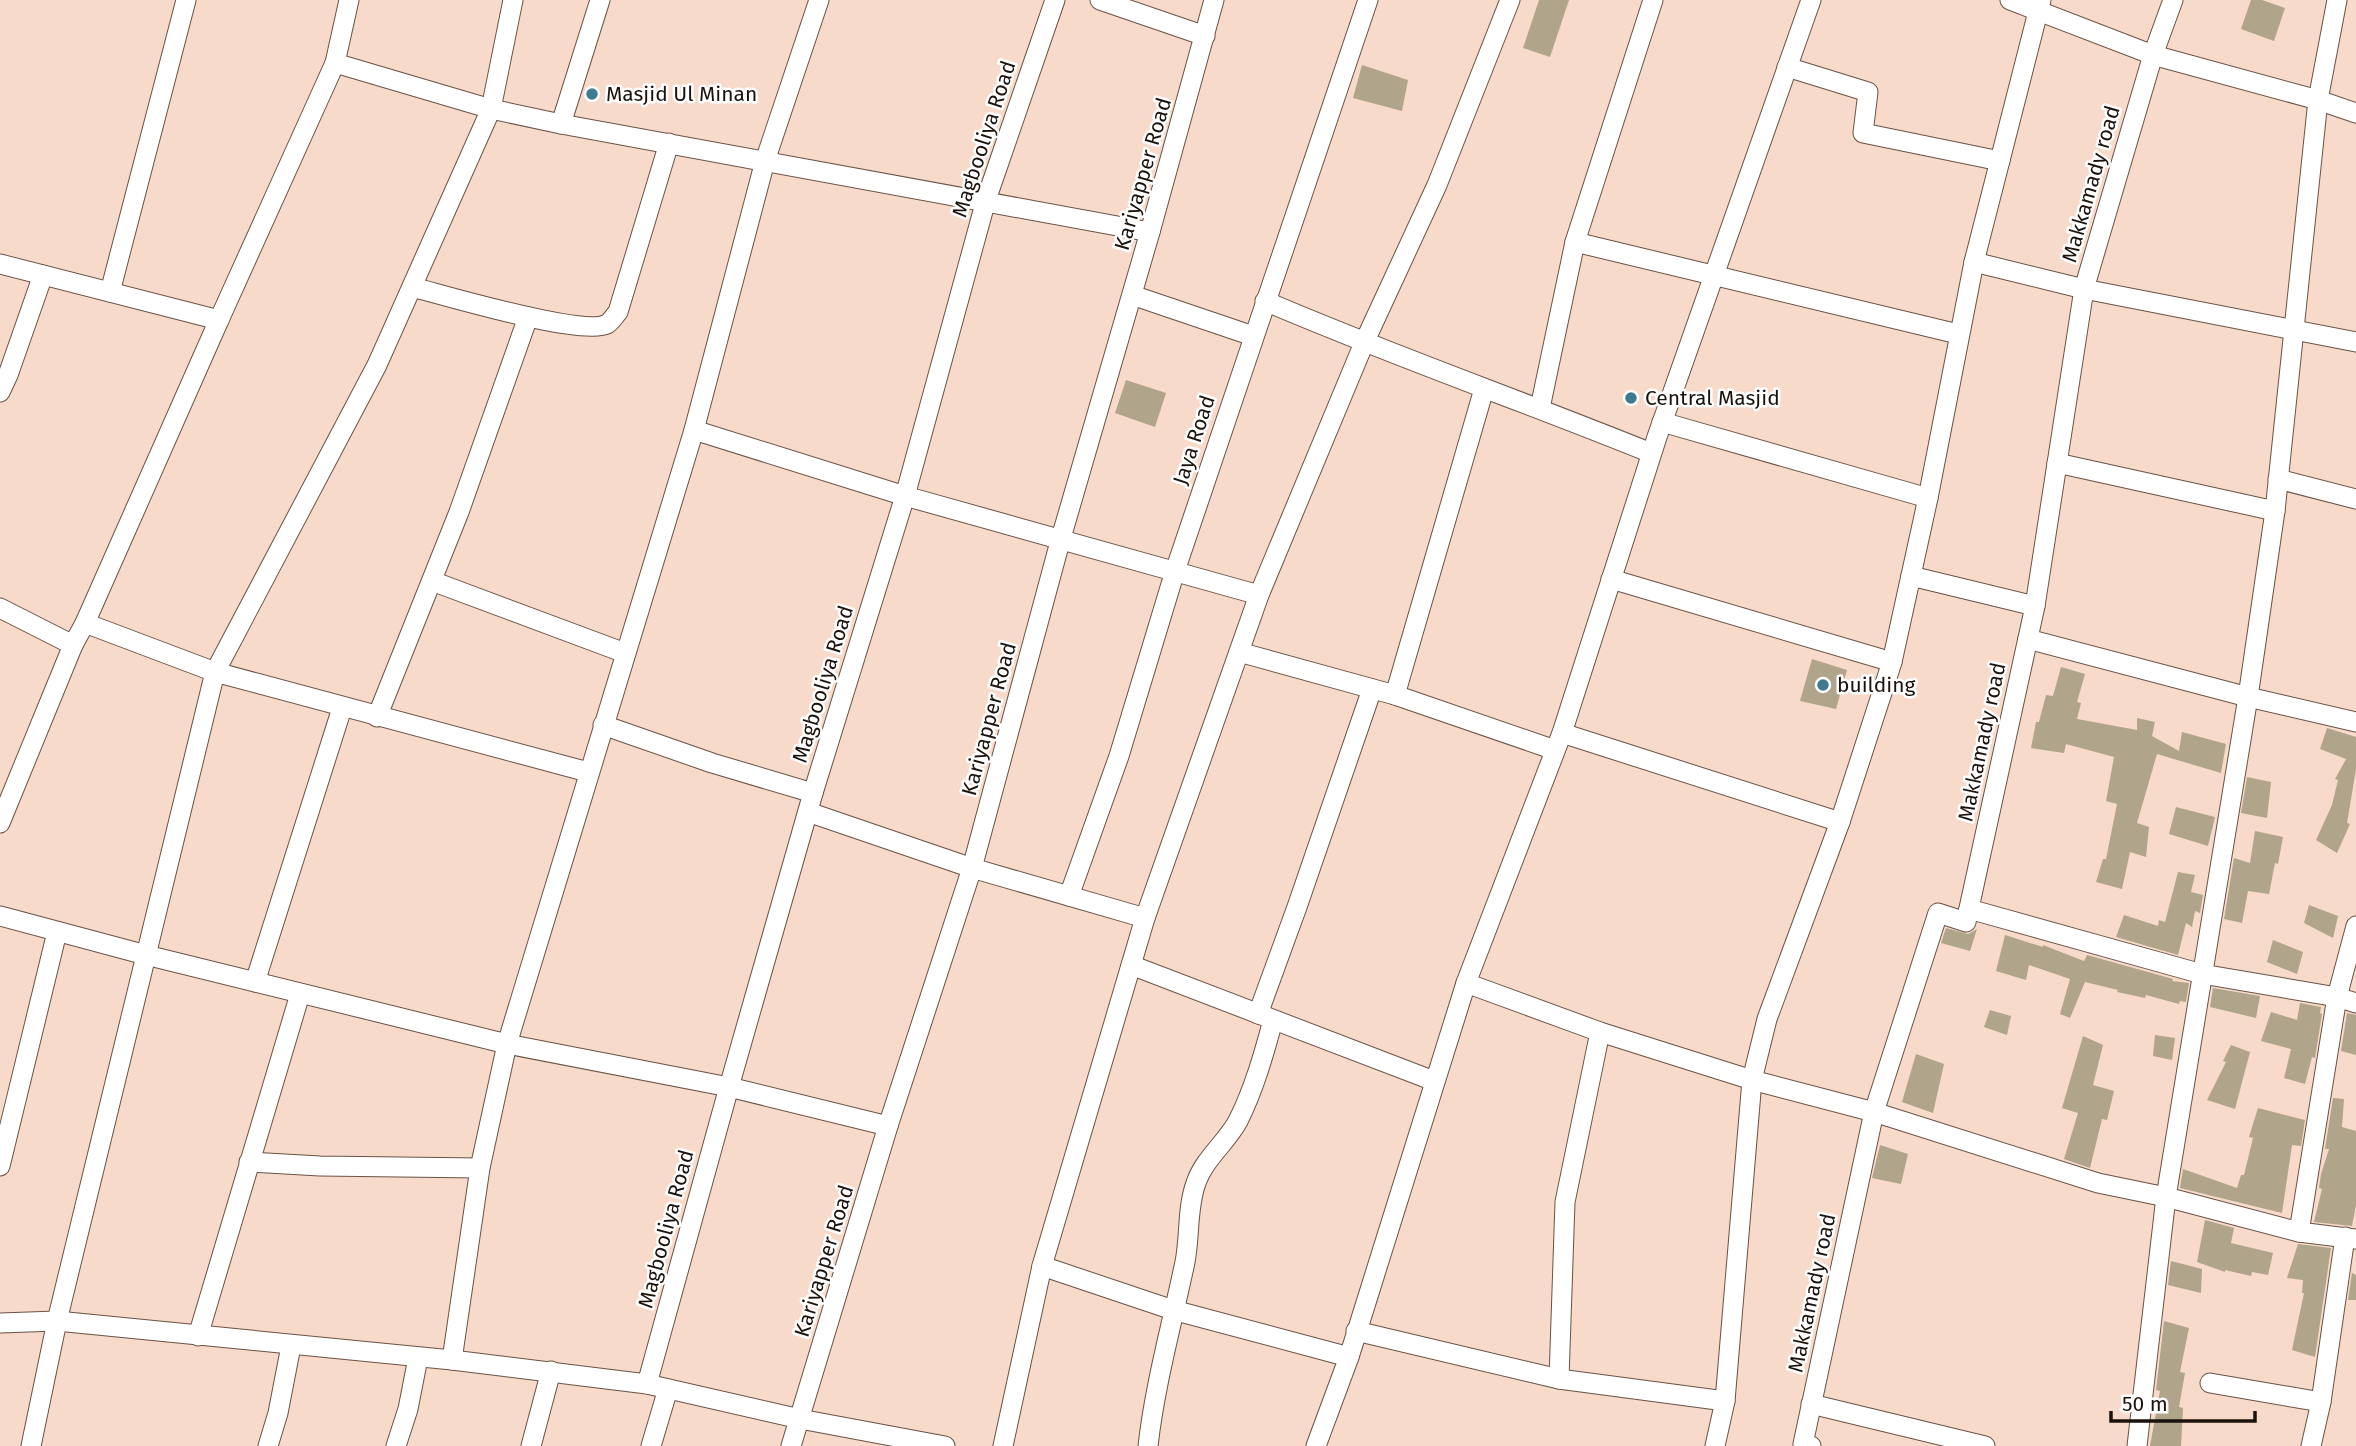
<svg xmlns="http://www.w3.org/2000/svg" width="2356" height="1446" viewBox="0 0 2356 1446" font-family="'Fira Sans',sans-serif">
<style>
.building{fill:#b0a48a}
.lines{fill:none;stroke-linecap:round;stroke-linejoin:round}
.street-casing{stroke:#6a5244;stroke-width:21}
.street{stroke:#fff;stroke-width:19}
.poi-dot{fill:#3e7b91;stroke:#fff;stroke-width:2.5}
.labels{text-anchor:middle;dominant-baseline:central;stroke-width:5;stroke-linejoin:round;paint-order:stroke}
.poi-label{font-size:21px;fill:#1c120c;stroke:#fff;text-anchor:start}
.street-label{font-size:21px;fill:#1c120c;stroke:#fff}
</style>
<rect width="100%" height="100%" fill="#f7dac9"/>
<g class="building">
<polygon points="1539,0 1569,0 1550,57 1523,48"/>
<polygon points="2251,0 2262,0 2285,8 2274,41 2241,29"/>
<polygon points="1362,65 1408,80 1402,111 1353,98"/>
<polygon points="1126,380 1166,393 1155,427 1115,413"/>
<polygon points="1812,659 1847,670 1836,709 1800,701"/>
<polygon points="2061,667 2085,674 2077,702 2081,703 2077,719 2137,730 2137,718 2155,722 2152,736 2179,751 2182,732 2226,744 2221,773 2157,754 2137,823 2149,827 2146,857 2130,852 2122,889 2096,882 2103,859 2106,859 2117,804 2106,801 2114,757 2066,744 2064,753 2031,748 2036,722 2039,722 2046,695 2053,696"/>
<polygon points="2327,728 2356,737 2356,769 2347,823 2350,824 2337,853 2316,840 2332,805 2338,780 2335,779 2346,759 2320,749"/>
<polygon points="2247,777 2271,782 2267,818 2241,813"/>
<polygon points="2176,807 2215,817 2208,846 2169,834"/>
<polygon points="2255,831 2283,837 2278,864 2275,863 2269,894 2248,891 2242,923 2224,919 2234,858 2250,863"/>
<polygon points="2178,872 2195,875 2191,892 2203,895 2200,913 2195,911 2192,927 2186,923 2178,955 2116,937 2124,915 2158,926 2159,920 2165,922"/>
<polygon points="2309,905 2338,916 2333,938 2304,923"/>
<polygon points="1946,928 1968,934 1977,929 1970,951 1941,943"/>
<polygon points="2005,935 2043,947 2043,945 2084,961 2087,955 2173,979 2172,981 2189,983 2186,1002 2180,1001 2179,1004 2146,995 2145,998 2117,992 2118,990 2085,982 2070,1018 2060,1014 2070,979 2029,965 2026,980 1996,971"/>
<polygon points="2273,940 2303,952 2297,974 2267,962"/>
<polygon points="2213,988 2260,996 2256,1018 2210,1007"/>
<polygon points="2300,1003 2321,1007 2320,1013 2322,1014 2315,1058 2312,1057 2305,1084 2284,1078 2291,1049 2261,1041 2271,1012 2297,1020"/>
<polygon points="1990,1010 2011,1016 2007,1035 1984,1027"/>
<polygon points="2347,1013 2356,1015 2356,1055 2341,1051"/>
<polygon points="2155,1035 2175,1038 2172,1060 2153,1056"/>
<polygon points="2083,1036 2103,1045 2093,1085 2114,1091 2107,1120 2102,1119 2090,1168 2064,1159 2078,1113 2062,1108"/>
<polygon points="2231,1045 2250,1052 2235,1109 2207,1100 2226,1062 2223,1061"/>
<polygon points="1916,1054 1944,1064 1933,1113 1902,1102"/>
<polygon points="2333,1098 2344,1099 2342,1127 2356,1131 2356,1205 2352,1226 2314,1222 2322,1189 2319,1188 2321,1174 2329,1149 2325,1149"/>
<polygon points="2258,1108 2305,1120 2301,1146 2292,1145 2282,1213 2180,1188 2183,1169 2237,1188 2241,1175 2244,1175 2253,1138 2249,1137"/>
<polygon points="1880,1145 1908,1154 1901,1184 1872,1178"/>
<polygon points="2205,1220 2234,1228 2231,1243 2273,1253 2268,1275 2252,1272 2251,1276 2225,1270 2225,1272 2197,1262"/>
<polygon points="2298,1244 2331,1248 2315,1357 2292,1350 2304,1293 2302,1293 2303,1280 2287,1278"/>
<polygon points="2171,1261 2202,1269 2201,1293 2168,1285"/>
<polygon points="2352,1273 2356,1275 2356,1300 2348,1300"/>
<polygon points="2164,1321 2189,1328 2180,1372 2185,1373 2179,1407 2183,1408 2181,1446 2150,1446 2160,1391 2156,1390"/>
</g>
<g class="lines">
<defs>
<g id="street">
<polyline points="1100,0 1205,36"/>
<polyline points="2010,0 2153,55 2318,100 2356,113"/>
<polyline points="335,63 491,109 513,0"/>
<polyline points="1787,67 1868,92 1863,133 2000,161"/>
<polyline points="561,124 1150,232"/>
<polyline points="1575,242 1958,334"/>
<polyline points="1974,262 2084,289 2356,342"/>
<polyline points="0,264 219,320 85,623 73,645 0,823"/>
<path d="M412,287C444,295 583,337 607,324C611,322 615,315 618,312L669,143"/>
<polyline points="110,292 186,0"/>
<polyline points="1132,295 1253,336"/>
<path d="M1265,301C1393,356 1523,401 1651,453"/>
<polyline points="219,320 335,63 349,0"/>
<polyline points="0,392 8,375 43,275"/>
<polyline points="1540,408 1575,242 1653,0"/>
<polyline points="1662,422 1928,498"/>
<polyline points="694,430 905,496 1259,595"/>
<polyline points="2057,463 2275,511"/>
<polyline points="2278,479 2356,499"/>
<polyline points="1911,576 2035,606"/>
<polyline points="1611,579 1892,662"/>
<polyline points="432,581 625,653"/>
<polyline points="0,608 73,645"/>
<polyline points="85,623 215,672 588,772"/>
<polyline points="2028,639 2248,697 2356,722"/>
<polyline points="1239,652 1395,695 1484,389"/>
<polyline points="1395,695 1555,750"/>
<polyline points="377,717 459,512 528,317"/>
<polyline points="603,725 712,763 813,793"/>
<polyline points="1562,733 1840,822"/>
<polyline points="808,812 972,868 1145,918"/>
<polyline points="1069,896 1119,756 1175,571 1368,0"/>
<polyline points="1969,909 2202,974 2337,997 2356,1003"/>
<polyline points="0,916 146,955 507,1044 729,1087 888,1126"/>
<polyline points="1131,965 1434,1081"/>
<polyline points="255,982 342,708"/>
<polyline points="1466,983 1600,1032 1752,1080 1874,1112 2098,1183 2166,1197 2299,1232 2356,1239"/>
<polyline points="1258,1014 1297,907 1372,689"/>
<polyline points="249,1162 320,1166 480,1168"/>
<polyline points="0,1166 57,932"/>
<polyline points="2299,1232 2337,997 2356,926"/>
<polyline points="1042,1266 1173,1310 1349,1357"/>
<polyline points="0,1323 57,1321 452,1360 647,1384 800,1419 945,1446"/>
<polyline points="1356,1331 1559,1379 1725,1401"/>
<polyline points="198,1336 300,994"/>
<polyline points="452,1360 480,1168 507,1044 694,430 765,161 819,0"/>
<polyline points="1559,1379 1565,1202 1600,1032"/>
<polyline points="2210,1383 2321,1402"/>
<polyline points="647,1384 729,1087 813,793 905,496 986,200 1055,0"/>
<polyline points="1811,1404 1985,1446"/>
<polyline points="31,1446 57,1321 215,672 377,365 491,109 561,124 600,0"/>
<polyline points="268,1446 278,1413 291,1346"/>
<polyline points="396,1446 408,1409 418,1358"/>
<polyline points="531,1446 551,1371"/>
<polyline points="651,1446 668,1389"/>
<polyline points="791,1446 888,1126 972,868 1061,538 1150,232 1214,0"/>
<polyline points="1003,1446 1042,1266 1145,918 1259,595 1364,343 1437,185 1510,0"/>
<path d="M1148,1446C1155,1384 1172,1324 1185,1262C1190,1237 1187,1207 1196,1183C1204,1159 1226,1143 1238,1121C1254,1089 1264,1054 1273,1020"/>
<polyline points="1316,1446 1349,1357 1466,983 1562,733 1657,437 1811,0"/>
<polyline points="1715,1446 1725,1401 1752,1080 1767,1019 1840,822 1892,662 1928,498 1974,262 2041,0"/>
<polyline points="1811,1446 1803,1444 1874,1112 1938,913 1966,922 2035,606 2084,289 2153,55 2173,0"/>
<polyline points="2137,1446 2166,1197 2248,697 2275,511 2318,100 2337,0"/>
<polyline points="2311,1446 2321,1402 2345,1237"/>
</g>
</defs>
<use href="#street" class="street-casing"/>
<use href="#street" class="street"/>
</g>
<g class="poi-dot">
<circle cx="592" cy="94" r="7"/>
<circle cx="1631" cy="398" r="7"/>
<circle cx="1823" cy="685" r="7"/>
</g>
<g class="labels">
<g class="poi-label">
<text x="606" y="94">Masjid Ul Minan</text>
<text x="1645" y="398">Central Masjid</text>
<text x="1837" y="685">building</text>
</g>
<g class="street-label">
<text transform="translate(984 139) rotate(-72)">Magbooliya Road</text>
<text transform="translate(1143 174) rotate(-74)">Kariyapper Road</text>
<text transform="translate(2091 184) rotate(-74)">Makkamady road</text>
<text transform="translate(1194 440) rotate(-72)">Jaya Road</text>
<text transform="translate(823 684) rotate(-73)">Magbooliya Road</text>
<text transform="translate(989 719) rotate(-75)">Kariyapper Road</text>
<text transform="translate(1982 742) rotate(-78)">Makkamady road</text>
<text transform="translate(666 1229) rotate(-75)">Magbooliya Road</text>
<text transform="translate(824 1261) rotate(-73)">Kariyapper Road</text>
<text transform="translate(1812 1293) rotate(-78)">Makkamady road</text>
</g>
</g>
<path d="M2111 1411v10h144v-10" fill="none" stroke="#1c120c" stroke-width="3.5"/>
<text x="2122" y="1411" font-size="21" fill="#1c120c" stroke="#ffffff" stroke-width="5" paint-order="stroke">50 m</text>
</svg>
